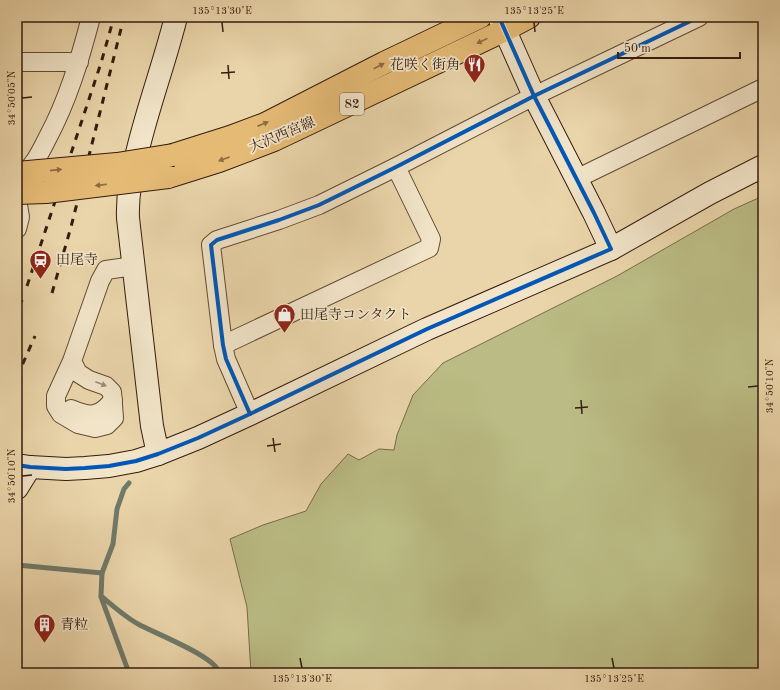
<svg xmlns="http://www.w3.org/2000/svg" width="780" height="690" viewBox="0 0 780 690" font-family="'Old Standard TT','Noto Serif JP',serif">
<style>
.green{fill:#bbbc85;stroke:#786c48}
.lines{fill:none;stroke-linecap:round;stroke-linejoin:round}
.stream{stroke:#707a6a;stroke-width:5}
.street-casing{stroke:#624a34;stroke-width:20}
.secondary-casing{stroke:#341c0c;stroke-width:24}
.primary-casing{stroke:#341c0c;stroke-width:24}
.street{stroke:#f1e4c8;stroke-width:18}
.secondary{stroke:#f1e4c8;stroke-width:22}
.primary{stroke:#e5ba75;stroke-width:22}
.rail{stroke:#341c0c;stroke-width:3;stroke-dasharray:7 7;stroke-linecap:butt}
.primary-bridge-casing{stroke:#341c0c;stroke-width:24;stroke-linecap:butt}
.primary-bridge{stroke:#e5ba75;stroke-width:22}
.cycleway-casing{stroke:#f1e4c8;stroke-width:6}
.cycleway{stroke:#0057b8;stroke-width:4}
.oneway{fill:#8c6b40}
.oneway2{fill:#9c8a73}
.ticks{fill:none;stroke:#341c0c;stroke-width:1.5}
.labels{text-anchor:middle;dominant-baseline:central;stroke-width:3.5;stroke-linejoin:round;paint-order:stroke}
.shield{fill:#f1e4c8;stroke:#6d5844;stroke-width:1}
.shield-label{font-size:13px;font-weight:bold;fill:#341c0c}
.poi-label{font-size:14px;fill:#341c0c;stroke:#f1e4c8;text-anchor:start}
.street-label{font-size:14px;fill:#341c0c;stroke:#f1e4c8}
.neatline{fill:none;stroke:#341c0c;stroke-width:1.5}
.ticks-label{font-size:10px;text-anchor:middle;fill:#341c0c}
</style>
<rect width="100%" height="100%" fill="#ead5aa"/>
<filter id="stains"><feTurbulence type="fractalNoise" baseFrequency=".005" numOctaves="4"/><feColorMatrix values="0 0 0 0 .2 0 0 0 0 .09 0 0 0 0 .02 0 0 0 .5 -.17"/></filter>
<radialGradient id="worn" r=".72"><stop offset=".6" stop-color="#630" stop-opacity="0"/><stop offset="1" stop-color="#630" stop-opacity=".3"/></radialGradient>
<polygon class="green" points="763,196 763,673 251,673 247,607 230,539 263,525 306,511 321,484 348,454 359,460 379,449 394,450 397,435 413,395 443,363 617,276 734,209"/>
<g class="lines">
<g class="stream">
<path d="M129,483L124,489L117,509L113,544L102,573L101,596C113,606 125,617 138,624C154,633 217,657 219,673"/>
<polyline points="17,565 102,573"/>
<polyline points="101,597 129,673"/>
</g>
<defs>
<g id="street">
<polyline points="17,62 79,62"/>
<path d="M19,179C33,167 39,155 47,139C68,100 80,59 91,17"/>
<polyline points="576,179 763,88"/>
<polyline points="17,199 20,217 17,229"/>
<polyline points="223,345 429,248 431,239 396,167"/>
<polyline points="72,361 78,373 89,380 106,386 112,392 114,418 107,425 95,428 78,424 61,414 56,406 56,396 72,361 100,281 106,270 134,266"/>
<path d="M71,409C90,417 99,418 113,400"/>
<polyline points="250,414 226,359 223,345 211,245 217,240 279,220 319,205 396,167 534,96 699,17"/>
</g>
<g id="secondary">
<polyline points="611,249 710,193 763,166"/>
<path d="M158,454L152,426L128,218C127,194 132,172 138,149C149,104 165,61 176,17"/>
<polyline points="17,465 30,467 66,469 85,468 109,466 136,461 158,454 198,438 250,414 427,329 611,249 594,213 534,96 499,17"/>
<polyline points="17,488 30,467"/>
</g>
<g id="primary">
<polyline points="173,155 230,137 265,124 384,63 480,17"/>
<polyline points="168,177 219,161 274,140 505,30 529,17"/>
</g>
</defs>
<use href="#street" class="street-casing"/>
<use href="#secondary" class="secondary-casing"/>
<use href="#primary" class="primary-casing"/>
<use href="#street" class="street"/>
<use href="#secondary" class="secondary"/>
<use href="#primary" class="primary"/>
<g class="rail">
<polyline points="27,286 101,63 114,17"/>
<polyline points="52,293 71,227 124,17"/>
<polyline points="17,315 22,300"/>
<polyline points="17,377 35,336"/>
</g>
<defs>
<g id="primary-bridge">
<polyline points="17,173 117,164 173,155"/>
<polyline points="17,193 46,192 168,177"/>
</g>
</defs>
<use href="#primary-bridge" class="primary-bridge-casing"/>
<use href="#primary-bridge" class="primary-bridge"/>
<defs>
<g id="cycleway">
<polyline points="250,414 226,359 223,345 211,245 217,240 279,220 319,205 396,167 534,96 699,17"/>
<polyline points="17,465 30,467 66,469 85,468 109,466 136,461 158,454 198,438 250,414 427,329 611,249 594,213 534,96 499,17"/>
</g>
</defs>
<use href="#cycleway" class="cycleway-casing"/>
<use href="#cycleway" class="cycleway"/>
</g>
<defs><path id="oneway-solid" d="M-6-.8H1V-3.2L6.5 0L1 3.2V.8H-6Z"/></defs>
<g class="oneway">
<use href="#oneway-solid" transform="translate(482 41) rotate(154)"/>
<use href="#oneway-solid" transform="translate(379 66) rotate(-27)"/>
<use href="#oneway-solid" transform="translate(263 124) rotate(-23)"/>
<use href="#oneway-solid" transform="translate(224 159) rotate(160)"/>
<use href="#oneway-solid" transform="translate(56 170) rotate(-6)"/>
<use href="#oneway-solid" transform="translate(101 185) rotate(173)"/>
</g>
<use class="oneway2" href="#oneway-solid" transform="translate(101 384) rotate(21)"/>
<path class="ticks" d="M222,22L223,32M534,22L535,32M228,65L229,79M221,73L235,72M22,98L32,97M748,387L758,386M581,400L582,414M575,408L588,407M273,438L275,452M267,446L281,444M22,476L32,475M300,658L302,668M612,658L614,668"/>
<defs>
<symbol id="restaurant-pin" viewBox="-11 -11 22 30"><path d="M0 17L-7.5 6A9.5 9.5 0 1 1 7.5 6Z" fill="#8f2418" stroke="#f1e4c8"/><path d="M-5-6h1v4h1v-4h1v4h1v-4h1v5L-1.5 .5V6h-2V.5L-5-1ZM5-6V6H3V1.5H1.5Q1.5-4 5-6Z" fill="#fff"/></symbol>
<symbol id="station-pin" viewBox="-11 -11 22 30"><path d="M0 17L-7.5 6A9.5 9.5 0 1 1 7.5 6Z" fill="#8f2418" stroke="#f1e4c8"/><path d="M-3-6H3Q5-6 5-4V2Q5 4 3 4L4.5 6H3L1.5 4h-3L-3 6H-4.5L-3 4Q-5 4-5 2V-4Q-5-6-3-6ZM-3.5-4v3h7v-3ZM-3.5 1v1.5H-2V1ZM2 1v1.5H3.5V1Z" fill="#fff"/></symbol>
<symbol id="shop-pin" viewBox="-11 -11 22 30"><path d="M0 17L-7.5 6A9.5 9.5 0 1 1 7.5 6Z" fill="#8f2418" stroke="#f1e4c8"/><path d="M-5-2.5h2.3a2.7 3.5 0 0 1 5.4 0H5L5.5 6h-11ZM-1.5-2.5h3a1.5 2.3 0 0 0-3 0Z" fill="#fff"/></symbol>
<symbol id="building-pin" viewBox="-11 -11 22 30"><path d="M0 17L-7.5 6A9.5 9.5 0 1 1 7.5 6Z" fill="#8f2418" stroke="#f1e4c8"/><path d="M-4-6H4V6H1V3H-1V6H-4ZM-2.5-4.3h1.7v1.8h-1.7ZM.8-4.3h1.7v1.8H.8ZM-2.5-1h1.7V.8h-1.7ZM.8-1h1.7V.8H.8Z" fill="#fff"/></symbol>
</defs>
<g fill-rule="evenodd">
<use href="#restaurant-pin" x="462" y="52" width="25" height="34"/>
<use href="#station-pin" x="28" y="248" width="25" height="34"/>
<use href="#shop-pin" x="272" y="302" width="25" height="34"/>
<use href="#building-pin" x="32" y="612" width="25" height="34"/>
</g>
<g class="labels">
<rect class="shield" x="340" y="93" width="24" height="22" rx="3"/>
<g class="shield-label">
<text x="352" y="104">82</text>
</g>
<g class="poi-label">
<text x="460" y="65" text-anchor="end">花咲く街角</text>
<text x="56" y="260">田尾寺</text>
<text x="300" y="315">田尾寺コンタクト</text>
<text x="60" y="625">青粒</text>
</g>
<g class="street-label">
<text transform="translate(282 135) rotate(-23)">大沢西宮線</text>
</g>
</g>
<rect width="780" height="690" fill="none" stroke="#ead5aa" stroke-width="44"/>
<path d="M618 52v6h122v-6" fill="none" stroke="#341c0c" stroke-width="2"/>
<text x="624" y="52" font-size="12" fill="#341c0c" stroke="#f1e4c8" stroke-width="3" paint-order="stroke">50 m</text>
<rect x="22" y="22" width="736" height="646" class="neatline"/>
<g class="ticks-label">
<text x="222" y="14">135°13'30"E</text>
<text x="534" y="14">135°13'25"E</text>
<text transform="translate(11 98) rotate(-90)" y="4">34°50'05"N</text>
<text transform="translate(769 386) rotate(-90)" y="4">34°50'10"N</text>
<text transform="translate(11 476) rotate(-90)" y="4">34°50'10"N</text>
<text x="302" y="682">135°13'30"E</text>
<text x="614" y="682">135°13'25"E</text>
</g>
<rect width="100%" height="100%" filter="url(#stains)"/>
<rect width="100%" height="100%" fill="url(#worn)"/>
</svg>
